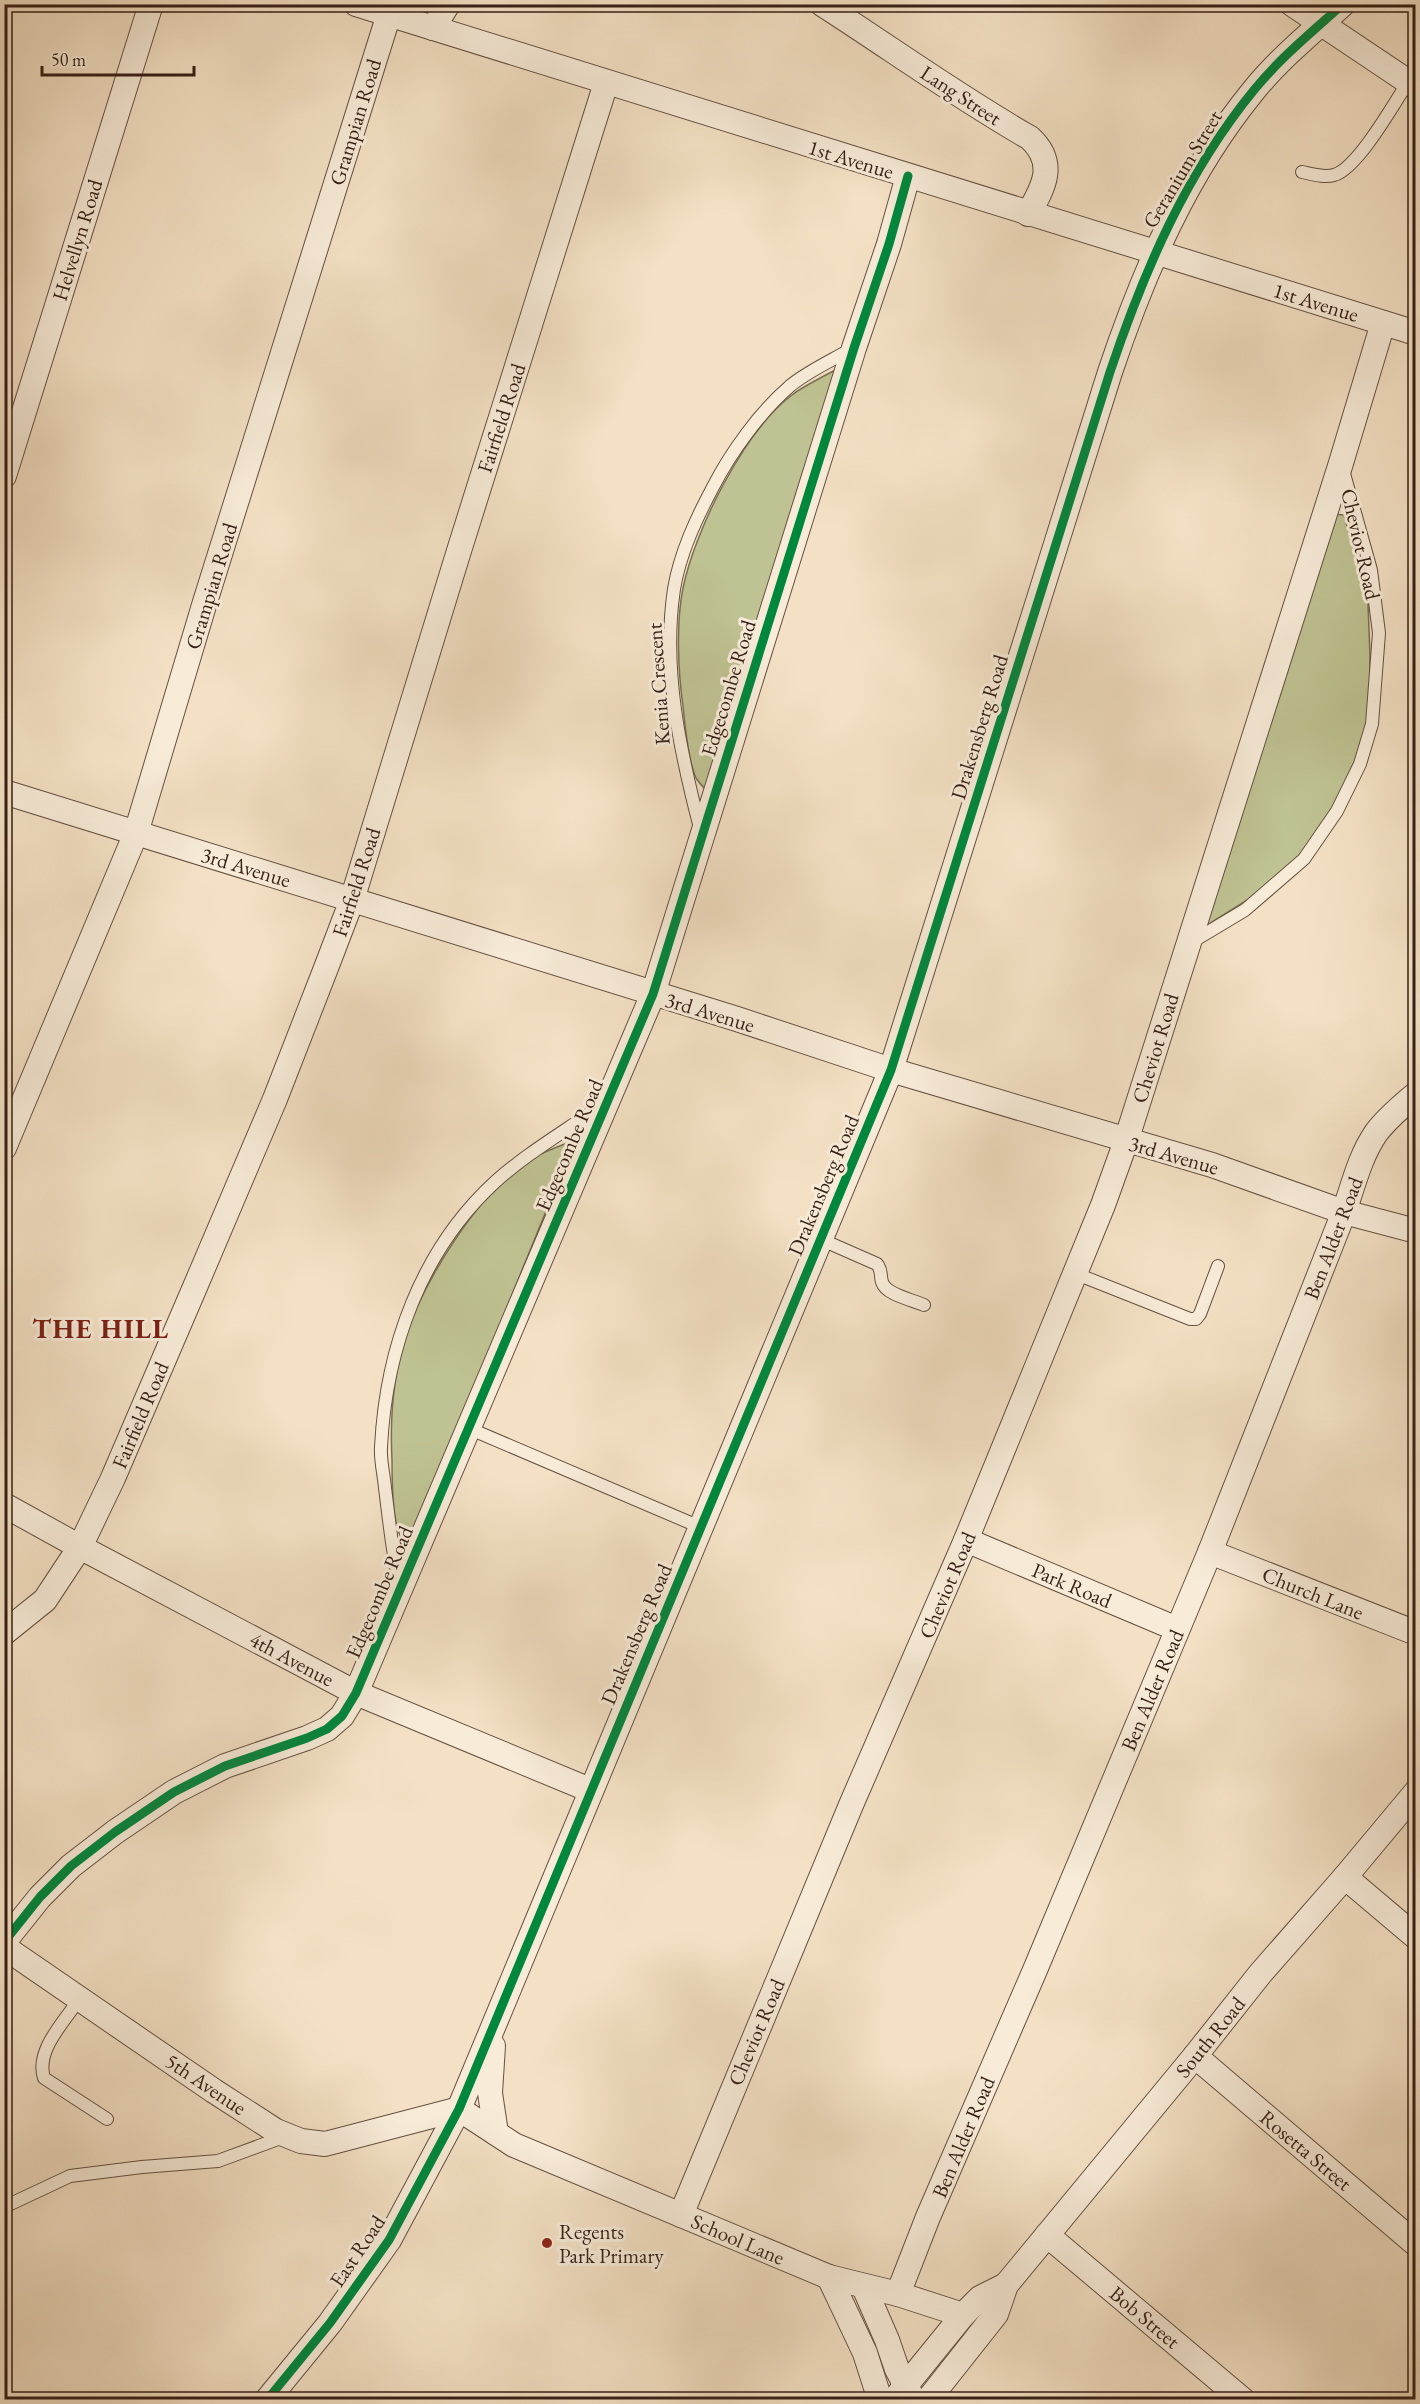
<svg xmlns="http://www.w3.org/2000/svg" width="1420" height="2404" viewBox="0 0 1420 2404" font-family="'EB Garamond',serif">
<style>
.green{fill:#bfc292;stroke:#7a7054;stroke-width:1.5}
.lines{fill:none;stroke-linecap:round;stroke-linejoin:round}
.lane-casing{stroke:#655042;stroke-width:14}
.street-casing{stroke:#655042;stroke-width:26}
.lane{stroke:#f8ecd9;stroke-width:12}
.street{stroke:#f8ecd9;stroke-width:24}
.cycleway-casing{stroke:#f8ecd9;stroke-width:13}
.cycleway{stroke:#00873e;stroke-width:9}
.poi-dot{fill:#8f2418;stroke:#f8ecd9;stroke-width:2}
.labels{text-anchor:middle;dominant-baseline:central;stroke-width:6;stroke-linejoin:round;paint-order:stroke}
.street-label{font-size:21px;fill:#351f16;stroke:#f8ecd9}
.poi-label{font-size:21px;fill:#351f16;stroke:#f8ecd9;text-anchor:start}
.district-label{font-size:27px;font-weight:bold;letter-spacing:1.5px;fill:#7a1f14;stroke:#f8ecd9}
</style>
<rect width="100%" height="100%" fill="#f4e1c5"/>
<filter id="stains"><feTurbulence type="fractalNoise" baseFrequency=".00333" numOctaves="4"/><feColorMatrix values="0 0 0 0 .2 0 0 0 0 .09 0 0 0 0 .02 0 0 0 .5 -.17"/></filter>
<radialGradient id="worn" r=".72"><stop offset=".6" stop-color="#630" stop-opacity="0"/><stop offset="1" stop-color="#630" stop-opacity=".3"/></radialGradient>
<g class="green">
<path d="M835,370L708,792C704,788 699,783 696,778C688,761 685,725 683,706C678,671 676,623 683,588C695,530 744,431 792,395C805,385 821,378 835,370Z"/>
<polygon points="1332,514 1344,515 1368,604 1370,655 1369,726 1351,777 1318,838 1287,875 1201,929"/>
<path d="M575,1140L409,1548C405,1543 401,1538 399,1533C392,1516 392,1479 392,1460C390,1422 393,1379 404,1342C421,1285 478,1192 529,1160C543,1152 560,1146 575,1140Z"/>
</g>
<g class="lines">
<defs>
<g id="lane">
<path d="M1302,172C1312,174 1324,178 1334,175C1357,169 1394,104 1408,82"/>
<path d="M700,828C680,751 662,669 674,589C680,553 696,519 713,487C731,452 760,412 790,386C808,371 833,360 853,348"/>
<polyline points="1190,943 1245,910 1304,859 1337,811 1360,764 1372,724 1379,633 1371,570 1343,470"/>
<path d="M820,1239L877,1264C882,1270 880,1275 882,1282C886,1295 913,1300 924,1305"/>
<polyline points="1074,1273 1190,1319 1196,1319 1200,1314 1218,1266"/>
<polyline points="468,1428 700,1527"/>
<path d="M399,1582C392,1551 389,1519 385,1488C384,1475 380,1460 381,1447C386,1348 421,1250 495,1182C527,1153 567,1130 602,1105"/>
<path d="M80,1998C65,2021 35,2050 44,2078L107,2119"/>
<polyline points="4,2207 70,2176 142,2167 218,2161 286,2136"/>
</g>
<g id="street">
<polyline points="356,4 1416,333"/>
<path d="M822,4C892,49 958,97 1030,138C1057,163 1044,187 1028,214"/>
<polyline points="1292,4 1416,87"/>
<polyline points="433,28 448,4"/>
<polyline points="4,476 151,4"/>
<polyline points="4,792 737,1019 891,1070 1212,1165 1344,1212 1416,1231"/>
<polyline points="4,1148 136,833 205,602 389,14"/>
<polyline points="4,1505 80,1547 356,1693 590,1790"/>
<polyline points="966,1540 1177,1629"/>
<polyline points="1210,1552 1416,1633"/>
<polyline points="4,1633 45,1600 80,1547 113,1478 195,1287 275,1099 326,968 352,900 458,554 606,83"/>
<polyline points="1345,1877 1416,1937"/>
<polyline points="4,1942 40,1897 71,1866 115,1832 174,1792 225,1766 307,1738 327,1729 342,1716 356,1693 653,994 854,348 889,244 908,176"/>
<polyline points="4,1947 214,2091 276,2131 301,2141 325,2144 459,2109"/>
<polyline points="493,2046 490,2093 496,2133"/>
<polyline points="1195,2056 1416,2244"/>
<polyline points="459,2109 514,2145 829,2277 898,2294 963,2315"/>
<polyline points="681,2215 851,1805 966,1540 1103,1205 1126,1141 1341,463 1383,323"/>
<polyline points="1047,2235 1243,2400"/>
<polyline points="829,2277 865,2353 880,2400"/>
<polyline points="864,2287 887,2340 897,2369 912,2397"/>
<path d="M898,2294L928,2217L1035,1970L1210,1552L1344,1212C1353,1186 1360,1156 1376,1133C1387,1118 1402,1106 1416,1094"/>
<path d="M267,2400L330,2323L389,2240L459,2109L891,1070L1110,372C1144,271 1186,173 1254,90C1280,58 1312,32 1343,4"/>
<polyline points="894,2400 963,2315 980,2298 1006,2285"/>
<polyline points="928,2400 996,2314 1006,2285 1195,2056 1260,1974 1345,1877 1416,1792"/>
</g>
</defs>
<use href="#lane" class="lane-casing"/>
<use href="#street" class="street-casing"/>
<use href="#lane" class="lane"/>
<use href="#street" class="street"/>
<defs>
<g id="cycleway">
<polyline points="4,1942 40,1897 71,1866 115,1832 174,1792 225,1766 307,1738 327,1729 342,1716 356,1693 653,994 854,348 889,244 908,176"/>
<path d="M267,2400L330,2323L389,2240L459,2109L891,1070L1110,372C1144,271 1186,173 1254,90C1280,58 1312,32 1343,4"/>
</g>
</defs>
<use href="#cycleway" class="cycleway-casing"/>
<use href="#cycleway" class="cycleway"/>
</g>
<circle class="poi-dot" cx="547" cy="2243" r="6"/>
<g class="labels">
<g class="street-label">
<text transform="translate(961 95) rotate(33)">Lang Street</text>
<text transform="translate(355 122) rotate(-73)">Grampian Road</text>
<text transform="translate(851 159) rotate(17)">1st Avenue</text>
<text transform="translate(1182 169) rotate(-59)">Geranium Street</text>
<text transform="translate(77 240) rotate(-73)">Helvellyn Road</text>
<text transform="translate(1316 302) rotate(17)">1st Avenue</text>
<text transform="translate(501 418) rotate(-72)">Fairfield Road</text>
<text transform="translate(1361 544) rotate(77)">Cheviot Road</text>
<text transform="translate(211 586) rotate(-73)">Grampian Road</text>
<text transform="translate(658 684) rotate(-94)">Kenia Crescent</text>
<text transform="translate(728 688) rotate(-73)">Edgecombe Road</text>
<text transform="translate(979 727) rotate(-73)">Drakensberg Road</text>
<text transform="translate(246 867) rotate(17)">3rd Avenue</text>
<text transform="translate(356 882) rotate(-72)">Fairfield Road</text>
<text transform="translate(710 1012) rotate(17)">3rd Avenue</text>
<text transform="translate(1155 1048) rotate(-73)">Cheviot Road</text>
<text transform="translate(569 1145) rotate(-67)">Edgecombe Road</text>
<text transform="translate(1174 1155) rotate(16)">3rd Avenue</text>
<text transform="translate(823 1185) rotate(-67)">Drakensberg Road</text>
<text transform="translate(1333 1238) rotate(-69)">Ben Alder Road</text>
<text transform="translate(140 1415) rotate(-67)">Fairfield Road</text>
<text transform="translate(947 1585) rotate(-67)">Cheviot Road</text>
<text transform="translate(1072 1585) rotate(23)">Park Road</text>
<text transform="translate(379 1592) rotate(-67)">Edgecombe Road</text>
<text transform="translate(1313 1593) rotate(22)">Church Lane</text>
<text transform="translate(636 1634) rotate(-67)">Drakensberg Road</text>
<text transform="translate(292 1659) rotate(28)">4th Avenue</text>
<text transform="translate(1152 1690) rotate(-67)">Ben Alder Road</text>
<text transform="translate(756 2032) rotate(-67)">Cheviot Road</text>
<text transform="translate(1210 2037) rotate(-51)">South Road</text>
<text transform="translate(206 2084) rotate(34)">5th Avenue</text>
<text transform="translate(963 2137) rotate(-67)">Ben Alder Road</text>
<text transform="translate(1306 2150) rotate(40)">Rosetta Street</text>
<text transform="translate(738 2239) rotate(23)">School Lane</text>
<text transform="translate(357 2251) rotate(-56)">East Road</text>
<text transform="translate(1145 2317) rotate(40)">Bob Street</text>
</g>
<g class="poi-label">
<text x="559" y="2231">Regents<tspan x="559" dy="24">Park Primary</tspan></text>
</g>
<g class="district-label">
<text x="101" y="1328">THE HILL</text>
</g>
</g>
<rect width="1420" height="2404" fill="none" stroke="#f4e1c5" stroke-width="24"/>
<rect x="6" y="6" width="1408" height="2392" fill="none" stroke="#351f16" stroke-width="3"/>
<rect x="12" y="12" width="1396" height="2380" fill="none" stroke="#351f16" stroke-width="1.5"/>
<path d="M42 66v9h152v-9" fill="none" stroke="#351f16" stroke-width="3"/>
<text x="51" y="66" font-size="18" fill="#351f16" stroke="#f8ecd9" stroke-width="4.5" paint-order="stroke">50 m</text>
<rect width="100%" height="100%" filter="url(#stains)"/>
<rect width="100%" height="100%" fill="url(#worn)"/>
</svg>
